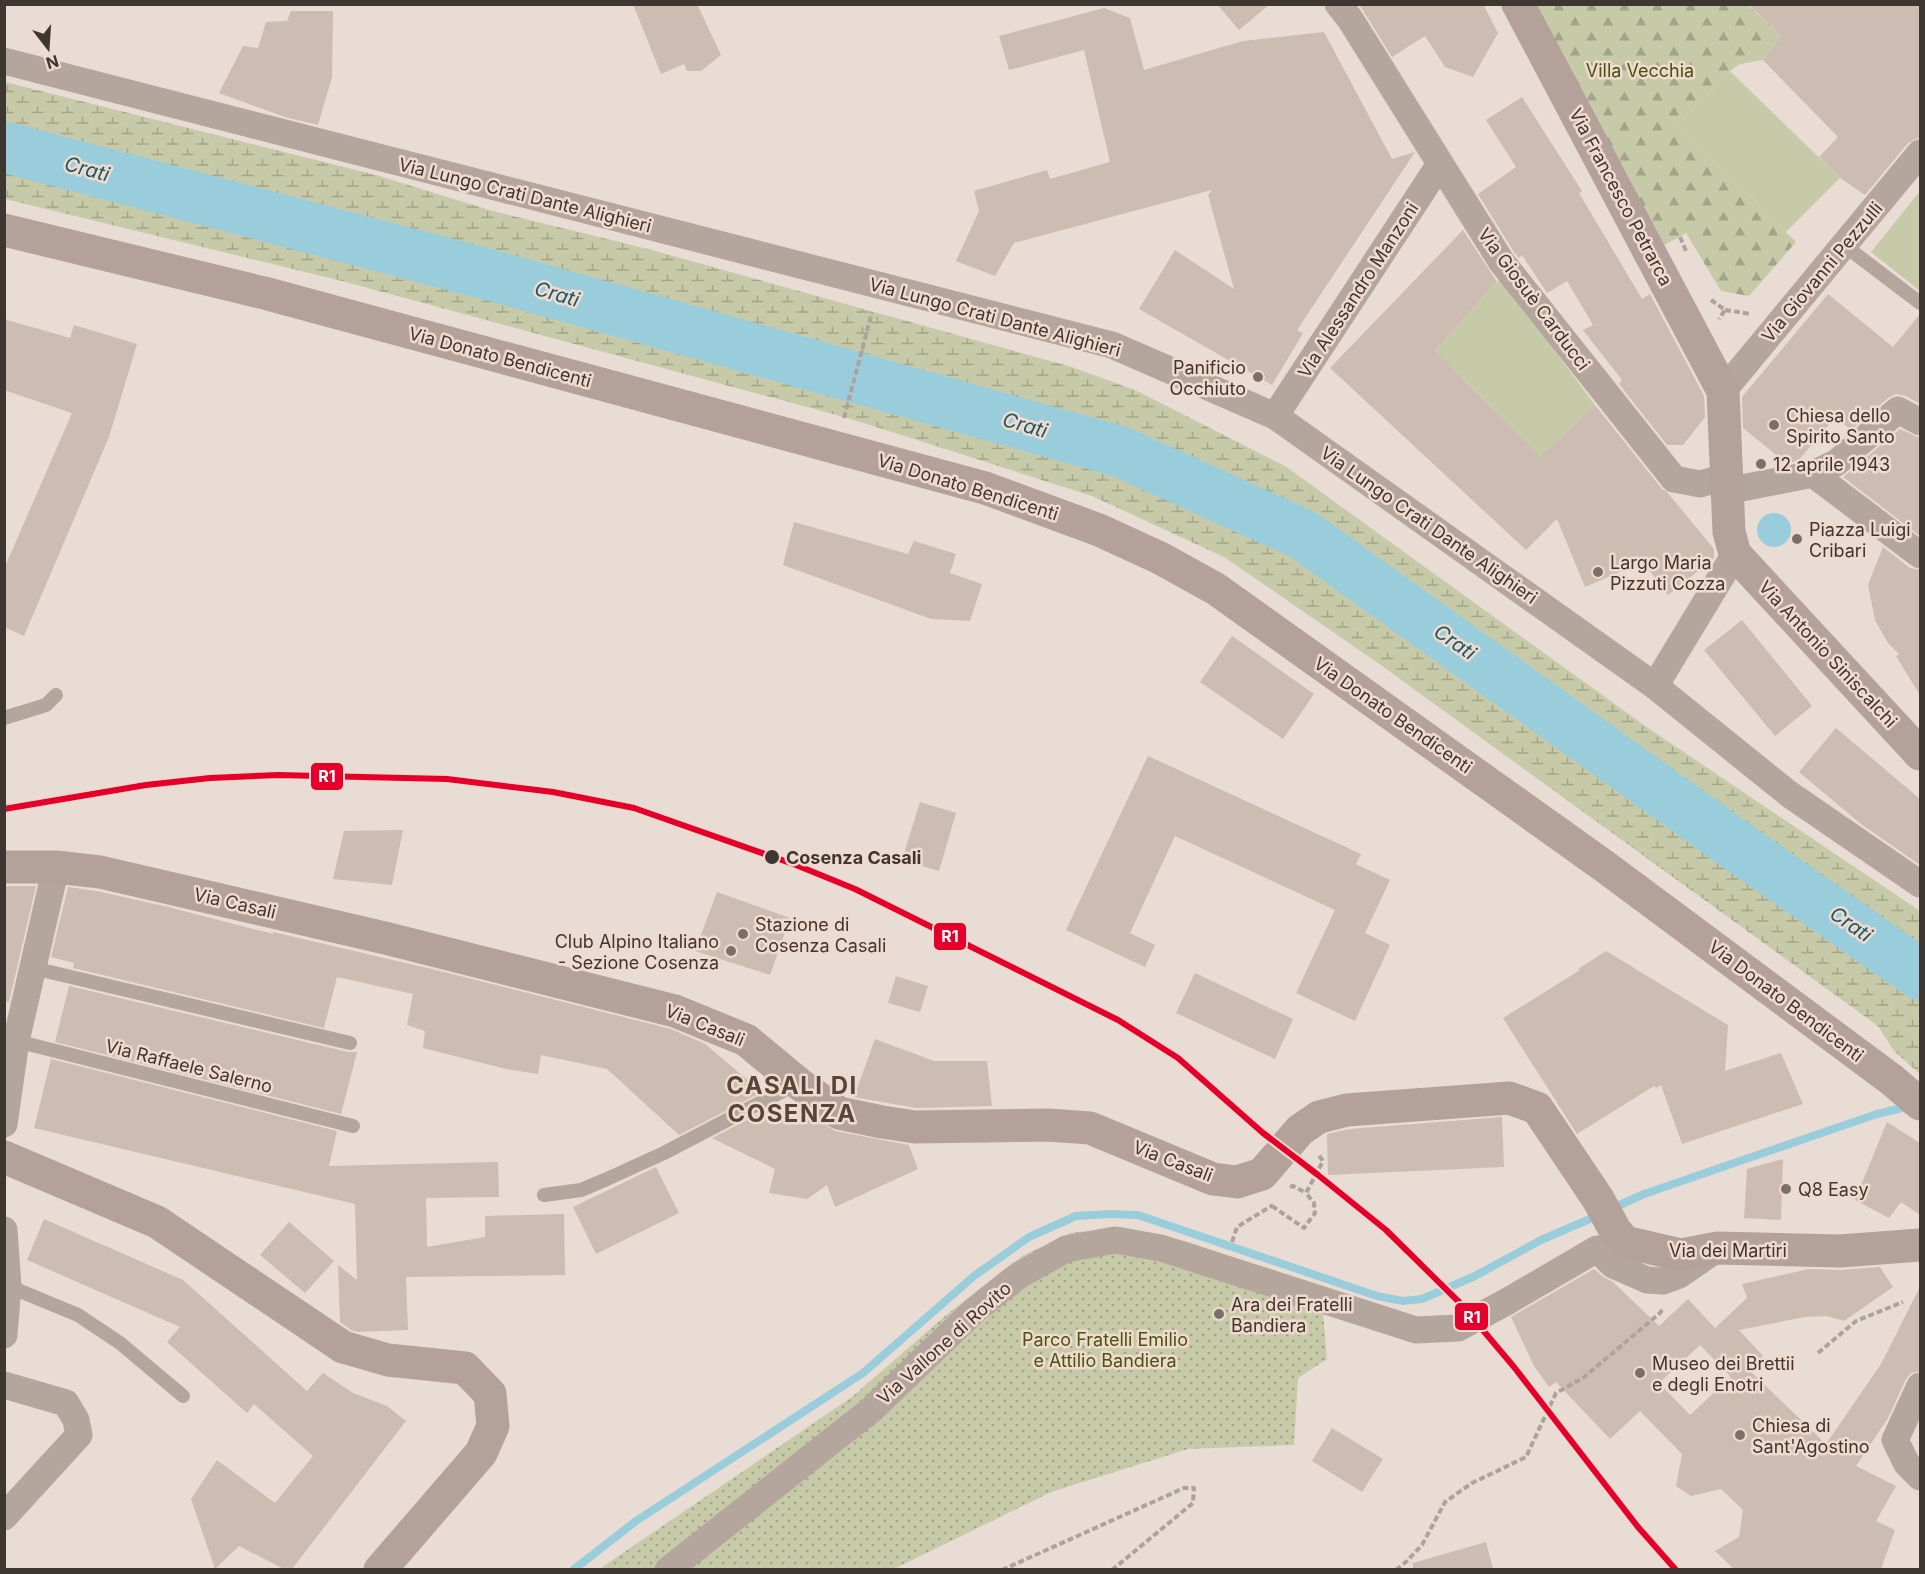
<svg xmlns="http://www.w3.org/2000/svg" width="1925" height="1574" viewBox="0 0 1925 1574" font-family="Inter,sans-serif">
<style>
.forest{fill:url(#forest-firs)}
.wetland{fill:url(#wetland-marsh)}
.park{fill:url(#park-dots)}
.garden{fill:#c7caa8}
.water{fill:#9acddb}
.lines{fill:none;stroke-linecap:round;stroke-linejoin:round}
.stream{stroke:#9acddb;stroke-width:8}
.river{stroke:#9acddb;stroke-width:51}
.building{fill:#ccbcb2;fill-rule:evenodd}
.path{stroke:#ada29c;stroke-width:4;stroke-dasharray:6 3;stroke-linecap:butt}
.lane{stroke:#b4a59d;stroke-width:14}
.street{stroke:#b4a59d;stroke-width:27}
.secondary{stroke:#b4a29a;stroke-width:33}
.rail-1-casing{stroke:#f0dacd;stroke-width:10}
.rail-1{stroke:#e4002b;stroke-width:6}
.poi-dot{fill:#7a706a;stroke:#f0dacd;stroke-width:2}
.stop-dot{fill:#3e3631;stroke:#f0dacd;stroke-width:2}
.labels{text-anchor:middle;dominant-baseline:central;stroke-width:5;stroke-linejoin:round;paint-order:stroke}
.park-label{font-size:18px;fill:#46540e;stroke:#f0dacd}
.street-label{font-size:18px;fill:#3e3631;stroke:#f0dacd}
.poi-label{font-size:18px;fill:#3e3631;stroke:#f0dacd;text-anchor:start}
.stop-label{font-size:18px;font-weight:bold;fill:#3e3631;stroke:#f0dacd;text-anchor:start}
.water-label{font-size:20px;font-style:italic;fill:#185a6a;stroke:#f0dacd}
.district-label{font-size:24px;font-weight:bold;letter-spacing:1.5px;fill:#57453a;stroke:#f0dacd}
.line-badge{stroke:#f0dacd;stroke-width:2}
.badge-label{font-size:16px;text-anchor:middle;font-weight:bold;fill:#fff}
</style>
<defs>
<pattern id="forest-firs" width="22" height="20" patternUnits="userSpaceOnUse" patternTransform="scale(1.5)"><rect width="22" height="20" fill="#c7caa8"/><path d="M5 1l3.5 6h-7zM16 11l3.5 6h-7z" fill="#a3a589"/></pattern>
<pattern id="wetland-marsh" width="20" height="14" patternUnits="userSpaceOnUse" patternTransform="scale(1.5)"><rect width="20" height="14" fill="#c7caa8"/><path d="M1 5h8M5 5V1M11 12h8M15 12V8" fill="none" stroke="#a3a589"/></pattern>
<pattern id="park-dots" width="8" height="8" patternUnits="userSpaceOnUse" patternTransform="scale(1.5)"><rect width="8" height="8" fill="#c7caa8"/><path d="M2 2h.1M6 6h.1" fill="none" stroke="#a3a589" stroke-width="1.8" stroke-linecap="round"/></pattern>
</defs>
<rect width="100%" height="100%" fill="#e8dcd5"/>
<polygon class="forest" points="1531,5 1748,5 1781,36 1763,60 1740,64 1730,71 1677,126 1796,242 1749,296 1721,291 1686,233 1661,247"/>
<polygon class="wetland" points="5,82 376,175 493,211 648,249 1072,367 1137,391 1285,466 1648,728 1920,911 1920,1074 1894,1051 1878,1026 1378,663 1224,557 1092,496 851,419 342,281 5,199"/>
<polygon class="park" points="1122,1227 1188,1242 1321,1288 1327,1359 1298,1378 1294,1445 1188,1449 1051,1492 894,1569 598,1570 852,1397 945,1316 1022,1256 1070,1233"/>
<g class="garden">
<polygon points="1730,71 1840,178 1786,232 1677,126"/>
<polygon points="1920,191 1920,291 1871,252"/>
<polygon points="1501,278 1595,405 1523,474 1519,436 1455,371 1417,371"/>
</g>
<circle class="water" cx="1774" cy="530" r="17"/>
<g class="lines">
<g class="stream">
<polyline points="1611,1209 1644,1194 1877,1114 1910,1106"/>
<polyline points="573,1570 636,1521 863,1373 974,1276 1029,1237 1076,1216 1109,1214 1138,1215 1377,1296 1403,1301 1422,1299 1475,1276 1541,1240 1599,1215"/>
</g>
<polyline class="river" points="4,147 494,276 1121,452 1302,534 1727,839 1920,974"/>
</g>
<g class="building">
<polygon points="633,4 697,4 721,55 701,71 687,71 684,64 661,74"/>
<polygon points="1217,4 1270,4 1239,30"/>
<polygon points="1359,4 1483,4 1498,33 1473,77 1445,67 1425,36 1392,57"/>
<polygon points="1748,4 1920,4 1920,137 1908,143 1865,195 1840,178 1819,157 1838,137 1763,60 1781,36"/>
<polygon points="1104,8 1130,18 1144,70 1243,41 1324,32 1392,159 1415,152 1297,330 1303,333 1272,385 1139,309 1175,250 1234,289 1208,195 1212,190 1014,243 995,276 956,261 979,211 974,191 1047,170 1050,179 1110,162 1084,50 1009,70 999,36"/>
<polygon points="291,11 333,11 332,77 318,125 285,117 219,93 243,46 258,48 266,22 287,21"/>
<polygon points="1522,97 1582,191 1579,193 1642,299 1650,294 1704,396 1705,417 1683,445 1667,445 1619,384 1622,380 1583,330 1593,325 1567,281 1547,293 1522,255 1519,258 1514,252 1478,194 1516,167 1486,120"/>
<polygon points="1463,230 1497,282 1435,351 1540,457 1595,405 1662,489 1667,492 1714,549 1714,558 1668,595 1643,562 1585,587 1557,519 1526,550 1330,368"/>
<polygon points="1828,294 1893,347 1920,314 1920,404 1906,396 1896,394 1888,398 1851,430 1835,417 1798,461 1786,463 1743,428 1742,397"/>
<polygon points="4,319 70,338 74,325 137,344 109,437 24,636 4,627 4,569 72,413 4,390"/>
<polygon points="1900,429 1920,438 1920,536 1843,477"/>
<polygon points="794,522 908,554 914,541 956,554 950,573 982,584 970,621 931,619 783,565"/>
<polygon points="1883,547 1910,568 1920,570 1920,695 1896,656 1899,654 1888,643 1875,620 1868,585"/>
<polygon points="1742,620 1812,706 1775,736 1704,650"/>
<polygon points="1232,636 1314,694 1283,739 1200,682"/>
<polygon points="1836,728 1920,799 1920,865 1861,824 1799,772"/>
<polygon points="1148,756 1361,854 1356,864 1390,880 1365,933 1390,945 1355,1021 1296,993 1335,910 1175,836 1130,933 1155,945 1145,967 1066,930"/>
<polygon points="920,802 956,813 939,871 902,860"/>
<polygon points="403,830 392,885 333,879 344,831"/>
<polygon points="4,886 36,886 9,1002 4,1001"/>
<polygon points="68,887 97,891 168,907 273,934 273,932 440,971 671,1029 705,1044 762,1092 679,1135 606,1068 607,1069 541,1055 538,1074 506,1069 423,1048 425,1031 407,1025 413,994 337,977 324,1028 73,968 74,963 51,957"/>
<polygon points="717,892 790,918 770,975 695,951"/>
<polygon points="1606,951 1728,1025 1725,1071 1781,1053 1803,1104 1682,1144 1661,1085 1656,1088 1654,1086 1577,1134 1503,1018 1580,970 1578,969"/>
<polygon points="1195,973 1293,1019 1275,1059 1176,1013"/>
<polygon points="896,976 928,986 920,1012 888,1003"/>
<polygon points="69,986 348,1052 357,1052 341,1114 55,1042"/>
<polygon points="875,1039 934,1061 987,1061 992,1106 916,1108 854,1097"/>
<polygon points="51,1059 337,1131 329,1166 498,1162 499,1197 426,1198 427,1247 485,1237 485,1216 564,1214 565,1275 406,1277 408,1330 358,1332 351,1330 340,1322 338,1265 357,1280 355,1204 34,1128"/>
<polygon points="778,1104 807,1113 835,1131 909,1145 918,1169 835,1207 827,1185 807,1199 769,1193 775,1169 712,1138"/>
<polygon points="1502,1117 1504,1167 1328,1175 1327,1134 1350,1129"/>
<polygon points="1887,1122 1920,1143 1920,1215 1901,1202 1889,1218 1855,1200"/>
<polygon points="1783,1159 1781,1220 1744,1218 1747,1169"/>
<polygon points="656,1167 679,1213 596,1254 573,1207"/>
<polygon points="44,1219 183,1280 307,1391 323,1373 353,1393 387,1406 406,1421 292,1569 284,1569 239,1546 215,1569 191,1499 217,1460 275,1503 313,1456 254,1404 247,1413 167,1342 180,1327 27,1260"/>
<polygon points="289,1222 334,1261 305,1293 260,1255"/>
<path d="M1880,1267L1893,1287L1844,1321L1827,1316L1805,1317L1739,1330L1763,1356L1749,1370L1826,1444L1881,1364L1920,1287V1371L1911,1373L1906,1379L1888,1418L1856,1466L1896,1486L1876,1521L1895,1530L1881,1569H1734L1715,1551L1739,1537L1743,1510L1721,1489L1691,1496L1676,1486L1682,1454L1640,1411L1610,1439L1556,1382L1549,1387L1534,1366L1511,1317L1594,1269L1602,1276L1613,1282L1659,1326L1688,1299L1715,1328L1747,1298L1742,1284L1809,1269L1841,1270ZM1700,1345L1731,1377L1690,1415L1659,1383Z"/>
<polygon points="1332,1428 1383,1459 1362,1492 1312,1461"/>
<polygon points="1486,1542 1493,1569 1413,1569 1413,1563"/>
</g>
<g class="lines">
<g class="path">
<polyline points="1680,237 1687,253"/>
<polyline points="1711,300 1725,310 1719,319"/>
<polyline points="1725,310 1751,314"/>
<polyline points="844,418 872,312"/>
<polyline points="1290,1187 1293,1186 1306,1193"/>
<polyline points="1272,1206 1304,1228 1315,1213 1314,1203 1306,1193 1323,1161 1318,1154"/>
<polyline points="1232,1242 1237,1227 1273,1205"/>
<polyline points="1818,1353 1856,1321 1903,1302"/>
<polyline points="1002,1570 1184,1488 1194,1488 1193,1503 1112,1570"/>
<polyline points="1396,1570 1407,1561 1422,1545 1445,1502 1472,1483 1526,1457 1556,1393 1583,1378 1660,1313 1663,1308"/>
</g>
<g class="lane">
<polyline points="1845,246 1920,303"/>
<polyline points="4,718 46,705 56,695"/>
<polyline points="33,968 350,1043"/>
<polyline points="16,1041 353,1126"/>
<polyline points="544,1195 581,1190 607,1179 664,1153 798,1083"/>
<polyline points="8,1286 78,1315 120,1343 183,1396"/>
</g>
<g class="street">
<polyline points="1338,4 1350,19 1501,261 1674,479 1700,484 1726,477"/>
<polyline points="4,61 1112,345 1275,416 1655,686 1789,794 1920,884"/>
<polyline points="1723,391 1920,153"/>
<polyline points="1275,416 1440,164"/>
<polyline points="1813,474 1920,555"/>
<polyline points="1727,491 1813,474 1836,463 1898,410 1920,422"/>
<polyline points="1655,686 1735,554"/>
<polyline points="4,1124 16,1041 56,867"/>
<polyline points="4,1230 8,1286 4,1335"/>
<polyline points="4,1385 66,1403 76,1420 79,1435 4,1517"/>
<polyline points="1920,1386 1895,1440 1907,1464 1920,1477"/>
<polyline points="668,1570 871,1410 975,1310 1018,1276 1066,1249 1115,1240 1161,1248 1416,1330 1458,1328 1508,1301 1597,1249 1613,1265 1647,1280 1663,1281 1679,1275 1714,1251"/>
</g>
<g class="secondary">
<polyline points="1518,4 1723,391 1729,532 1735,554 1920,754"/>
<polyline points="4,230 268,294 985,488 1099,530 1160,558 1216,589 1604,866 1892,1080 1920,1104"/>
<polyline points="4,867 56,867 100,872 385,938 675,1011 746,1040 798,1083 839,1113 882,1122 915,1127 1048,1125 1090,1128 1213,1179 1237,1182 1262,1174 1300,1130 1319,1117 1347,1110 1509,1098 1537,1108 1598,1199 1615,1230 1625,1242 1681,1255 1718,1248 1840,1251 1920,1245"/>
<polyline points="4,1157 157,1222 343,1347 388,1360 465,1368 490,1394 493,1426 481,1453 380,1570"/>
</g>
<defs>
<polyline id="rail-1" points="4,809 146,785 210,778 278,775 447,779 553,792 634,808 796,865 855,889 1118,1020 1178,1058 1263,1133 1318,1175 1386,1230 1460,1303 1514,1367 1638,1527 1676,1570"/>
</defs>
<use href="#rail-1" class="rail-1-casing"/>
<use href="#rail-1" class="rail-1"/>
</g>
<g class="poi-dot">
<circle cx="1258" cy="377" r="6"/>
<circle cx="1774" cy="425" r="6"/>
<circle cx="1761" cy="464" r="6"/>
<circle cx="1797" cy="539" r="6"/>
<circle cx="1598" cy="572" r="6"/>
<circle cx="743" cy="934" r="6"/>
<circle cx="731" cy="951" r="6"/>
<circle cx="1786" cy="1189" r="6"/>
<circle cx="1219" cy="1314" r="6"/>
<circle cx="1640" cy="1373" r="6"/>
<circle cx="1740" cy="1435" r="6"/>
</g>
<circle class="stop-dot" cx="772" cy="857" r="8"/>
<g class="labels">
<g class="park-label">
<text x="1640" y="70">Villa Vecchia</text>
<text x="1105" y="1339">Parco Fratelli Emilio<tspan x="1105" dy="21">e Attilio Bandiera</tspan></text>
</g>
<g class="street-label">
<text transform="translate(525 195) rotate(14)">Via Lungo Crati Dante Alighieri</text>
<text transform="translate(1621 197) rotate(62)">Via Francesco Petrarca</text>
<text transform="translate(1822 272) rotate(-50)">Via Giovanni Pezzulli</text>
<text transform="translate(1358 290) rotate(-57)">Via Alessandro Manzoni</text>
<text transform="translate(1534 299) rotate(53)">Via Giosuè Carducci</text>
<text transform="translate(995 317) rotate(15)">Via Lungo Crati Dante Alighieri</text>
<text transform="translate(500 357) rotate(15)">Via Donato Bendicenti</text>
<text transform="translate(968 487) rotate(17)">Via Donato Bendicenti</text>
<text transform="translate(1429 525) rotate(35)">Via Lungo Crati Dante Alighieri</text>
<text transform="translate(1828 654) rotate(47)">Via Antonio Siniscalchi</text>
<text transform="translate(1393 715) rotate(35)">Via Donato Bendicenti</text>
<text transform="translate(235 903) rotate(13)">Via Casali</text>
<text transform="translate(1786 1001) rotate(37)">Via Donato Bendicenti</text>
<text transform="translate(705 1025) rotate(22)">Via Casali</text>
<text transform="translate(189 1066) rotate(14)">Via Raffaele Salerno</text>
<text transform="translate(1173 1161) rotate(21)">Via Casali</text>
<text x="1728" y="1250">Via dei Martiri</text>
<text transform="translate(944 1343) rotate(-42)">Via Vallone di Rovito</text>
</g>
<g class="poi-label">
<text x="1246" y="367" text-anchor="end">Panificio<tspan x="1246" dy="21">Occhiuto</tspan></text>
<text x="1786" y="415">Chiesa dello<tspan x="1786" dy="21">Spirito Santo</tspan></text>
<text x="1773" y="464">12 aprile 1943</text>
<text x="1809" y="529">Piazza Luigi<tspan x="1809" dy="21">Cribari</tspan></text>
<text x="1610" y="562">Largo Maria<tspan x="1610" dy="21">Pizzuti Cozza</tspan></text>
<text x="755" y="924">Stazione di<tspan x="755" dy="21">Cosenza Casali</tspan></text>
<text x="719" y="941" text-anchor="end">Club Alpino Italiano<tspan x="719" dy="21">- Sezione Cosenza</tspan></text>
<text x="1798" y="1189">Q8 Easy</text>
<text x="1231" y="1304">Ara dei Fratelli<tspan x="1231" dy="21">Bandiera</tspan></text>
<text x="1652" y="1363">Museo dei Brettii<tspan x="1652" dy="21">e degli Enotri</tspan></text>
<text x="1752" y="1425">Chiesa di<tspan x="1752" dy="21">Sant'Agostino</tspan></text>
</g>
<g class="stop-label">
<text x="786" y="857">Cosenza Casali</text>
</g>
<g class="water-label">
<text transform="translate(87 169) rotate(15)">Crati</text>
<text transform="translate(557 294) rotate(16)">Crati</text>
<text transform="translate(1025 425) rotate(16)">Crati</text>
<text transform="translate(1455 642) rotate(35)">Crati</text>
<text transform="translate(1851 924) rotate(35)">Crati</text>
</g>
<g class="district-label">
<text x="792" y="1085">CASALI DI<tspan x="792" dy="28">COSENZA</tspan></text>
</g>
</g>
<g class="line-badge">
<rect x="310" y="762" width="34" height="29" rx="6" fill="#e4002b"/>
<rect x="933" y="922" width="34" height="29" rx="6" fill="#e4002b"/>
<rect x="1454" y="1302" width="35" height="29" rx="6" fill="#e4002b"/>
</g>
<g class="badge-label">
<text x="327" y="782">R1</text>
<text x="950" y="942">R1</text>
<text x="1472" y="1323">R1</text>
</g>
<rect width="1925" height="1574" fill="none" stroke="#3e3631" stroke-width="12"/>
<g transform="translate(48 48) rotate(163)" stroke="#f0dacd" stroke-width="4.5" paint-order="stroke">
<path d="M0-4.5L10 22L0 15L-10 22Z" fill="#3e3631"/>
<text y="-9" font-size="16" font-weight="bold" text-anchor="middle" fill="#3e3631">N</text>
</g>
</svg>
